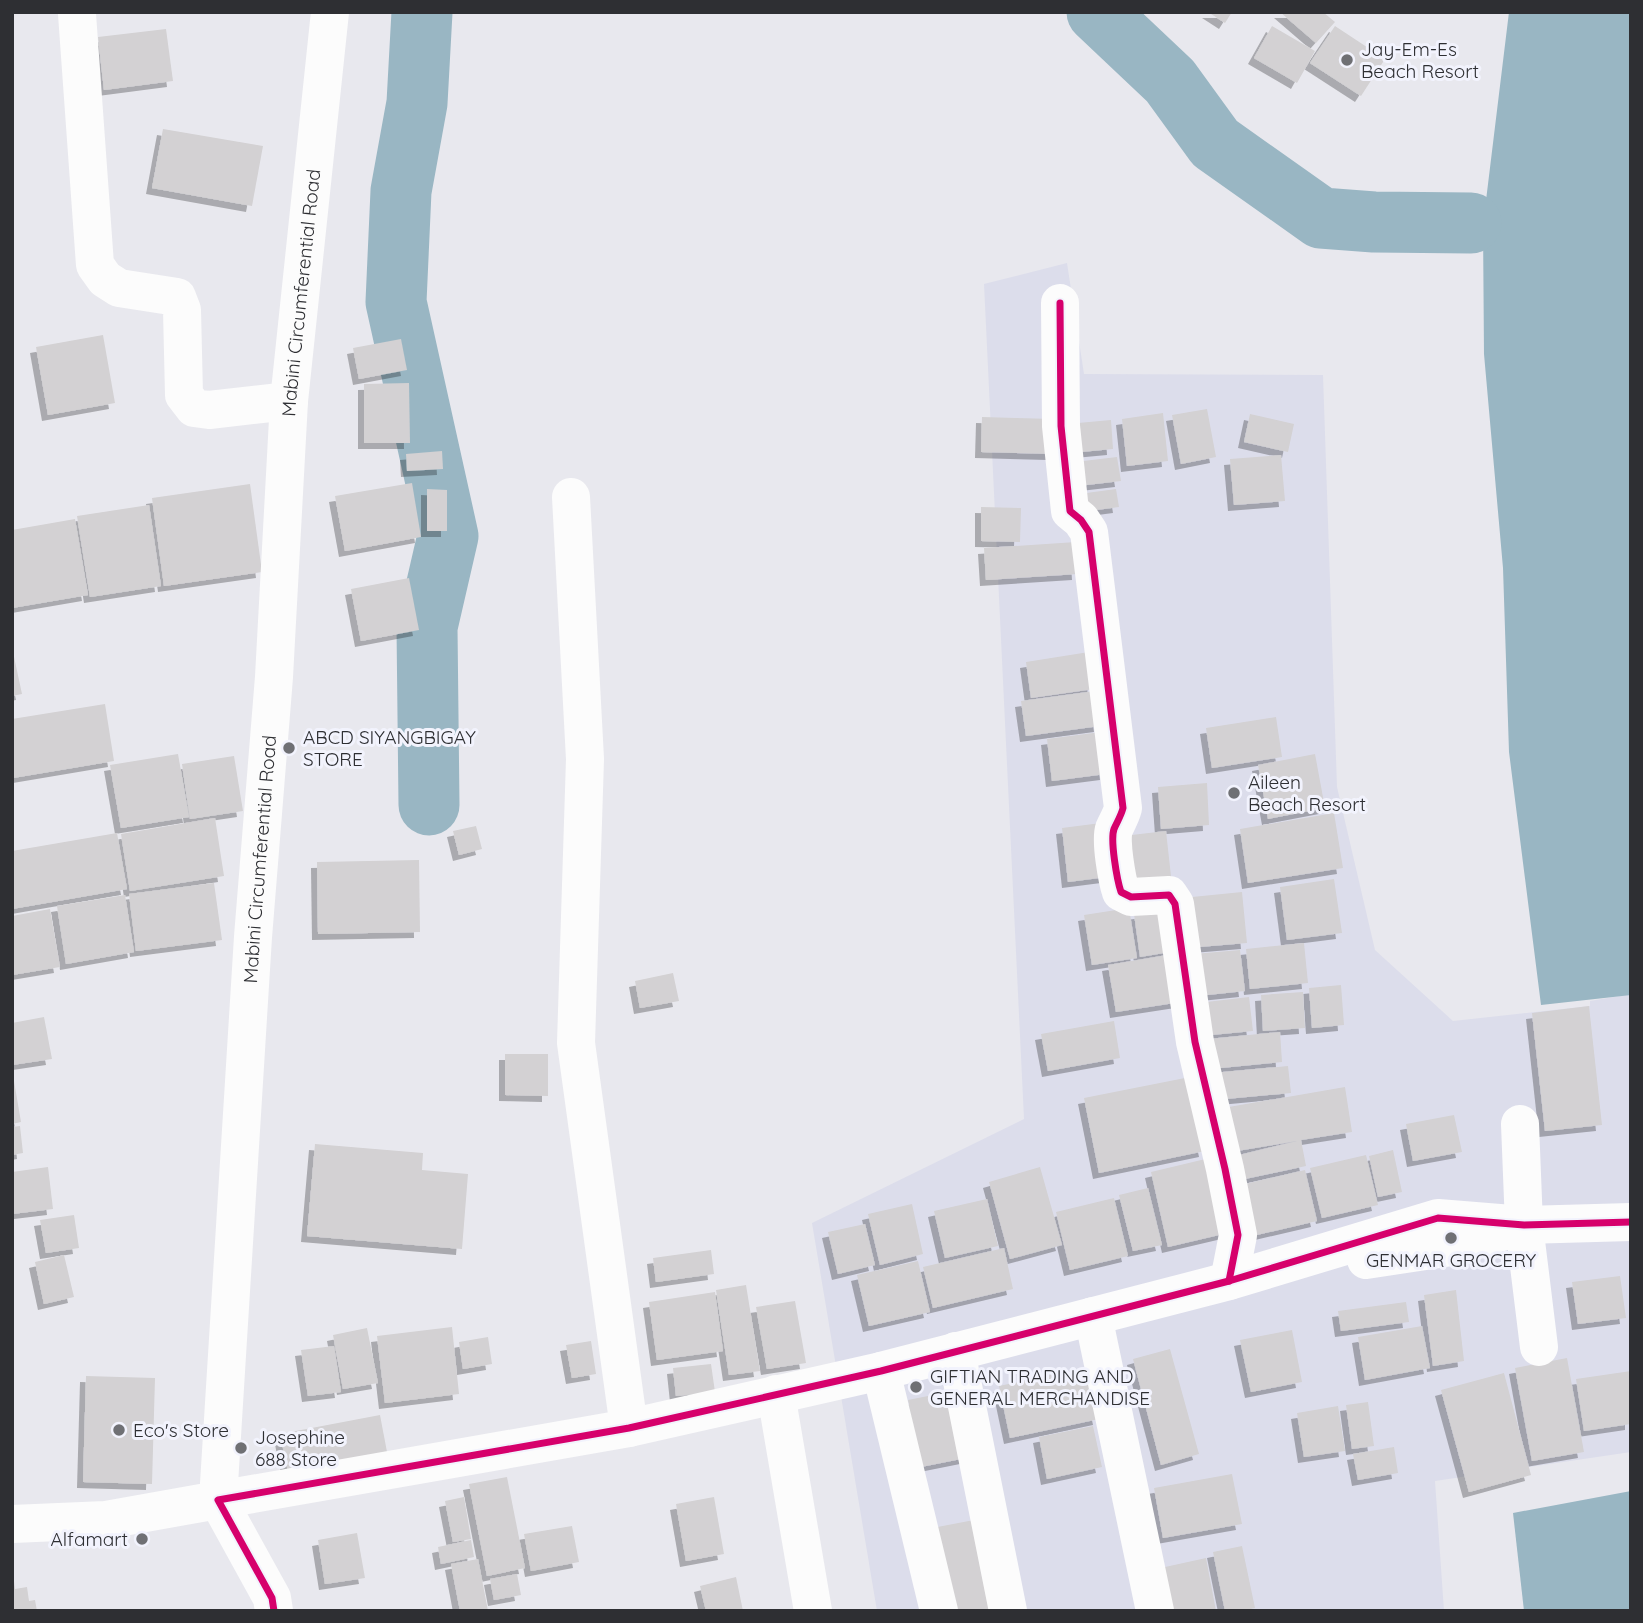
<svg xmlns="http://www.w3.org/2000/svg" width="1643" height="1623" viewBox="0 0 1643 1623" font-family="Quicksand,sans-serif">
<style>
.built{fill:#dcddeb}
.water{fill:#99b6c3}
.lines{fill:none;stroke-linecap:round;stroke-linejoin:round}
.river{stroke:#99b6c3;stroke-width:61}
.building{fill:#d3d1d3;filter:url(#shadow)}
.minor{stroke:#fcfcfc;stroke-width:38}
.major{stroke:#fcfcfc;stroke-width:38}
.cycleway-casing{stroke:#f2f3fd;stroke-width:11}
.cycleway{stroke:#d6006c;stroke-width:7}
.poi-dot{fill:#6f7074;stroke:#f2f3fd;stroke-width:2.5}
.labels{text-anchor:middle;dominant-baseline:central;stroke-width:6;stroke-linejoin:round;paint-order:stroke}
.poi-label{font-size:19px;fill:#2e2f33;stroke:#f2f3fd;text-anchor:start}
.street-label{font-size:19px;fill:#2e2f33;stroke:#f2f3fd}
</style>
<defs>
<filter id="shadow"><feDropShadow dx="-6" dy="6" stdDeviation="0" flood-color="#0004"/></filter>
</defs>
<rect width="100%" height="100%" fill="#e8e8ee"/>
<polygon class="built" points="1067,263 1084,374 1323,375 1337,787 1375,950 1453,1021 1590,1006 1590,1001 1631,994 1631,1452 1435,1481 1444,1611 877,1611 812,1223 1024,1119 984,284"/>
<g class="water">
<polygon points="1509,12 1631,12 1631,995 1541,1005 1509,752 1503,568 1484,354 1483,225"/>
<polygon points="1631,1491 1631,1611 1524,1611 1513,1513"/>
</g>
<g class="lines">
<g class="river">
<polyline points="422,12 417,103 401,191 396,302 448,536 427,627 429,805"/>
<polyline points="1097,12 1170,81 1215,143 1321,218 1374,222 1471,223"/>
</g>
</g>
<g class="building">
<polygon points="1208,12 1232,12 1225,23"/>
<polygon points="1280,12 1323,12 1335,22 1316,43"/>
<polygon points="1272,26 1315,51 1297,83 1254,58"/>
<polygon points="1335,26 1385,59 1361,96 1310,63"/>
<polygon points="166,29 173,81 104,90 98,37"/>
<polygon points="163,129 263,146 252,206 152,188"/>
<polygon points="103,335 115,403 48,415 36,347"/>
<polygon points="401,339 407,370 359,379 353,348"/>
<polygon points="409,383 410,443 364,443 364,384"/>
<polygon points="1207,409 1216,457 1181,464 1172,415"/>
<polygon points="1163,413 1168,461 1127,466 1122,419"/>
<polygon points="1250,414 1294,424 1288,452 1244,442"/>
<polygon points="982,417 1054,419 1053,454 981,452"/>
<polygon points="1111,420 1113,449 1070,453 1067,424"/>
<polygon points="442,451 443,469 407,471 406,454"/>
<polygon points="1281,455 1285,501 1234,505 1230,459"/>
<polygon points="1117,457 1121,481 1078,486 1075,462"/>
<polygon points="412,483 421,537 345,551 335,496"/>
<polygon points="250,484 262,572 164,586 152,498"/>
<polygon points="427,489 447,490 447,531 427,531"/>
<polygon points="1116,489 1119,507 1081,512 1079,494"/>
<polygon points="149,505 161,586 90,597 77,516"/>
<polygon points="981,507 1021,508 1020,542 981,541"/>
<polygon points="75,519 88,595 12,608 12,530"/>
<polygon points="1076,542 1078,574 986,580 984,548"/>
<polygon points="409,578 419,630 361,641 351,589"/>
<polygon points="13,652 22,694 12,696 12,653"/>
<polygon points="1089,652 1094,689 1031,698 1026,662"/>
<polygon points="1095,691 1100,726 1026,736 1021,701"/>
<polygon points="105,704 114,761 13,778 12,719"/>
<polygon points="1276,717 1282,757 1212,768 1206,728"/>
<polygon points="1101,732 1106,774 1052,781 1047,739"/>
<polygon points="178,754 189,817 121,828 110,765"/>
<polygon points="1315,754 1325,808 1268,819 1258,765"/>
<polygon points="234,756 243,811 190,819 182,764"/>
<polygon points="1207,783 1209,825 1161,829 1158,787"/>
<polygon points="1334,813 1343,868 1248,883 1240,829"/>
<polygon points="215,818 224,876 130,891 121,834"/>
<polygon points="1101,823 1107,877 1068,882 1062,828"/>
<polygon points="476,826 482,849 459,855 453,831"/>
<polygon points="1166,831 1172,885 1128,890 1123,836"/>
<polygon points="117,833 127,889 12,909 12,851"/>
<polygon points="419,860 420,932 318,934 317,862"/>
<polygon points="1334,879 1342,933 1287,940 1280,887"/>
<polygon points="214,883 222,940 136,951 129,894"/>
<polygon points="1242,892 1247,943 1187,948 1182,898"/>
<polygon points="125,895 134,952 66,964 57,906"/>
<polygon points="1129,908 1137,958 1092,965 1084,915"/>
<polygon points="1169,908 1176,951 1140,957 1134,914"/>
<polygon points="50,909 60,967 12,975 12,916"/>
<polygon points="1304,943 1308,983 1250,989 1246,949"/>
<polygon points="1240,950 1245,991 1198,996 1194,954"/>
<polygon points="1173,954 1181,1002 1116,1012 1108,965"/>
<polygon points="673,973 679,1001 640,1008 635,981"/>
<polygon points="1341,985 1344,1025 1312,1028 1309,988"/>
<polygon points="1303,992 1305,1028 1263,1031 1261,995"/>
<polygon points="1249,997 1253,1031 1201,1036 1198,1003"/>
<polygon points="1589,1006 1602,1125 1545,1131 1532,1013"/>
<polygon points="44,1017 52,1059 12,1065 12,1023"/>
<polygon points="1114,1021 1120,1058 1048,1071 1041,1034"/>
<polygon points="1280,1032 1282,1062 1211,1069 1208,1039"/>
<polygon points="505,1054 548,1054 548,1096 505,1095"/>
<polygon points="1288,1066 1291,1093 1215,1100 1212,1073"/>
<polygon points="1190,1077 1205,1151 1099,1173 1084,1098"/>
<polygon points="12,1081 14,1081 21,1122 12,1124"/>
<polygon points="1345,1087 1352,1132 1301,1140 1306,1166 1245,1179 1239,1155 1297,1141 1231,1152 1223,1108"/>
<polygon points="1454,1115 1462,1152 1413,1161 1406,1124"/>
<polygon points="20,1126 23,1153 12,1155 12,1127"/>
<polygon points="315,1144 423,1153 422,1170 468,1174 462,1249 307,1236"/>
<polygon points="1393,1150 1402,1192 1378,1197 1369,1156"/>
<polygon points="1366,1155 1378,1205 1322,1218 1310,1168"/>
<polygon points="1218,1156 1236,1231 1168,1247 1151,1172"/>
<polygon points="48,1167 53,1209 12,1214 12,1172"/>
<polygon points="1040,1167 1062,1245 1010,1259 989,1182"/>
<polygon points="1305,1170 1317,1221 1244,1238 1232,1187"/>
<polygon points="1148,1188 1162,1245 1133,1251 1119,1195"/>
<polygon points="1114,1198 1128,1256 1070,1270 1056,1212"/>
<polygon points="987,1199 998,1246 945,1258 934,1211"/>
<polygon points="912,1204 923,1254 880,1265 868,1214"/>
<polygon points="74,1215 79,1248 46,1253 40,1220"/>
<polygon points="865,1224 875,1265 838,1274 828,1232"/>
<polygon points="1004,1248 1013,1289 933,1308 923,1267"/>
<polygon points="711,1250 714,1274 656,1282 653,1258"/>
<polygon points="64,1255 74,1297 44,1304 35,1262"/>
<polygon points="918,1261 930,1312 869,1326 857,1275"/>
<polygon points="1620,1276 1626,1318 1578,1324 1572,1282"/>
<polygon points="746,1285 760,1371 729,1375 716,1290"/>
<polygon points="1456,1290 1464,1361 1433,1366 1424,1295"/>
<polygon points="715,1292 723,1351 657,1360 649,1302"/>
<polygon points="795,1301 806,1363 767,1369 756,1307"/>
<polygon points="1406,1302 1409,1322 1341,1331 1338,1311"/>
<polygon points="1422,1326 1430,1368 1365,1380 1358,1337"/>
<polygon points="452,1327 459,1394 385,1403 377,1336"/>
<polygon points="367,1328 378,1383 343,1389 333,1335"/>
<polygon points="1292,1330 1302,1382 1251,1392 1240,1340"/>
<polygon points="488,1337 492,1364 463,1369 459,1342"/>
<polygon points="591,1341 596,1374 572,1378 566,1345"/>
<polygon points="334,1346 341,1392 308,1396 301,1350"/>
<polygon points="1170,1349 1199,1454 1161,1465 1133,1359"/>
<polygon points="1567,1358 1584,1452 1532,1461 1515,1368"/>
<polygon points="711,1364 715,1392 676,1396 673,1368"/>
<polygon points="1088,1367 1099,1419 1010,1438 999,1386"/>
<polygon points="1631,1371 1631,1424 1584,1431 1576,1379"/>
<polygon points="1504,1373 1531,1475 1469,1492 1441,1390"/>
<polygon points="86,1376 155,1378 152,1484 83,1482"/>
<polygon points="953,1391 966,1458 921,1467 908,1400"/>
<polygon points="1368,1402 1374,1446 1352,1449 1346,1405"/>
<polygon points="1338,1406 1345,1451 1304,1457 1297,1413"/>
<polygon points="380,1415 387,1452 288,1472 280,1434"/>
<polygon points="1093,1426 1102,1467 1047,1479 1039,1437"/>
<polygon points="1394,1447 1398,1473 1358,1480 1353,1454"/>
<polygon points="1232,1474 1242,1524 1163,1538 1154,1488"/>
<polygon points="507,1477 525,1568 487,1576 469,1484"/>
<polygon points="464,1497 471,1539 453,1542 445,1501"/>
<polygon points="714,1497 724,1554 686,1561 676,1504"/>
<polygon points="974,1520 992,1611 943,1611 927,1529"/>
<polygon points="572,1526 579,1562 531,1571 524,1534"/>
<polygon points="357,1533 365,1578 325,1584 318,1540"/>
<polygon points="471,1540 474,1557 441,1564 438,1547"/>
<polygon points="1242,1546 1255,1608 1242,1611 1225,1611 1213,1552"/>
<polygon points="1206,1558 1216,1611 1164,1611 1156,1569"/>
<polygon points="478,1559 488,1611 460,1611 451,1564"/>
<polygon points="517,1574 521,1595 494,1600 490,1579"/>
<polygon points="736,1577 743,1611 706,1611 700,1586"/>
<polygon points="12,1581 14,1581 15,1589 27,1587 29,1601 35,1600 37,1611 12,1611"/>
</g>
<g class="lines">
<g class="minor">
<polyline points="77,14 95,265 105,279 119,288 177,297 182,310 184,395 194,408 209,410 289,401"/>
<path d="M1060,303L1061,426L1070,511L1081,520L1089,532L1123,808C1121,816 1117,822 1114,829C1110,840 1117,880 1121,892L1131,897L1169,895L1175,904L1195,1042L1225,1169L1238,1235L1229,1281"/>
<polyline points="571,497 585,759 576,1043 629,1428"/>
<polyline points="1520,1124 1524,1225 1539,1347"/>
<polyline points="1366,1260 1445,1248 1502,1232"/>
<polyline points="1093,1316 1155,1611"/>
<polyline points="956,1351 1008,1611"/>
<polyline points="881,1371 939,1611"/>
<polyline points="776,1394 813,1611"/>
<polyline points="274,1611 272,1598 218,1500 629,1428 881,1371 1229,1281 1438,1218 1524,1225 1631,1222"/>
</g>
<path class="major" id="s1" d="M12,1524L106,1520L218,1500L253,937L274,677L289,401L330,12"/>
<defs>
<g id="cycleway">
<path d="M1060,303L1061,426L1070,511L1081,520L1089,532L1123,808C1121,816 1117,822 1114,829C1110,840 1117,880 1121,892L1131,897L1169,895L1175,904L1195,1042L1225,1169L1238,1235L1229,1281"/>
<polyline points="274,1611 272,1598 218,1500 629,1428 881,1371 1229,1281 1438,1218 1524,1225 1631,1222"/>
</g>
</defs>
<use href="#cycleway" class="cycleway-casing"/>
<use href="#cycleway" class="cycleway"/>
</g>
<g class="poi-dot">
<circle cx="1347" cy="60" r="7"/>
<circle cx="289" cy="748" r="7"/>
<circle cx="1234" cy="793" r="7"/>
<circle cx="1451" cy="1238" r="7"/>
<circle cx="916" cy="1387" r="7"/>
<circle cx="119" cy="1430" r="7"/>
<circle cx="241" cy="1448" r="7"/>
<circle cx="142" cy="1539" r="7"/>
</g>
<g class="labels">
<g class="poi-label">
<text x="1361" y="49">Jay-Em-Es<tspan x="1361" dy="22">Beach Resort</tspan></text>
<text x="303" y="737">ABCD SIYANGBIGAY<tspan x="303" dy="22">STORE</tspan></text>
<text x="1248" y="782">Aileen<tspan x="1248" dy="22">Beach Resort</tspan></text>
<text x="1451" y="1260" text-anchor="middle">GENMAR GROCERY</text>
<text x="930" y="1376">GIFTIAN TRADING AND<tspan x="930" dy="22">GENERAL MERCHANDISE</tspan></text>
<text x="133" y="1430">Eco's Store</text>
<text x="255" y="1437">Josephine<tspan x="255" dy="22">688 Store</tspan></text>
<text x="128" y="1539" text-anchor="end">Alfamart</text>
</g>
<g class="street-label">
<text stroke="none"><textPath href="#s1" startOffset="1418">Mabini Circumferential Road</textPath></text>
<text stroke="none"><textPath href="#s1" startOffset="850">Mabini Circumferential Road</textPath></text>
</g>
</g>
<rect width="1643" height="1623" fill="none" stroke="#2e2f33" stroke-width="28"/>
</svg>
